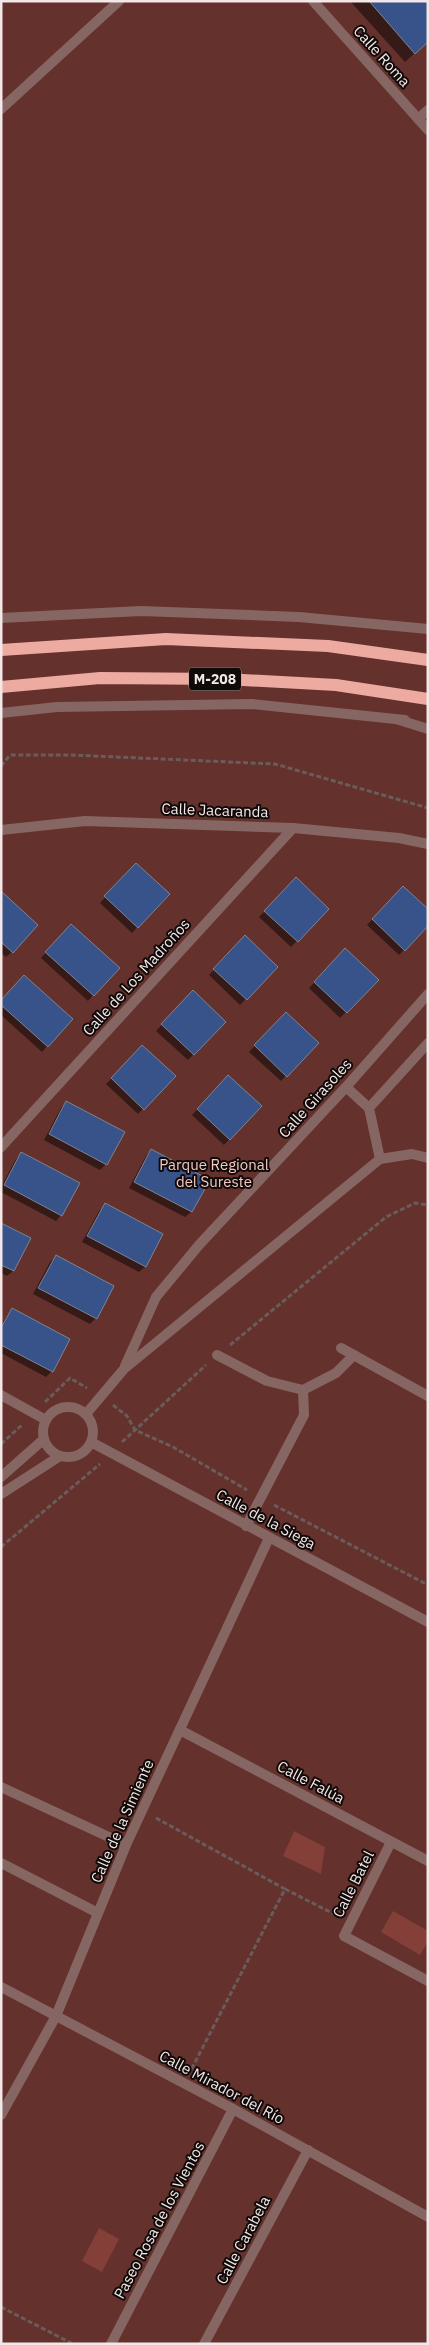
<svg xmlns="http://www.w3.org/2000/svg" width="429" height="2345" viewBox="0 0 429 2345" font-family="'IBM Plex Sans',sans-serif">
<style>
.green{fill:#64312c}
.water{fill:#833f38}
.shadow{fill:#0007}
.building{fill:#375389;stroke:#7d8493}
.lines{fill:none;stroke-linecap:round;stroke-linejoin:round}
.path{stroke:#6a5c5b;stroke-width:3;stroke-dasharray:5 2.5;stroke-linecap:butt}
.service{stroke:#866662;stroke-width:10}
.pedestrian{stroke:#866662;stroke-width:10}
.minor{stroke:#866662;stroke-width:10}
.primary{stroke:#edaaa1;stroke-width:12}
.labels{text-anchor:middle;dominant-baseline:central;stroke-width:4;stroke-linejoin:round;paint-order:stroke}
.shield{fill:#100a09;stroke:#afa5a4;stroke-width:1}
.shield-label{font-size:14px;font-weight:bold;fill:#f3e8e7}
.street-label{font-size:15px;fill:#f3e8e7;stroke:#100a09}
.park-label{font-size:15px;fill:#f3c7c2;stroke:#100a09}
</style>
<rect width="100%" height="100%" fill="#2c1e1c"/>
<rect class="green" x="1" y="1" width="427" height="2343"/>
<g class="water">
<polygon points="294,1831 325,1847 321,1874 283,1856"/>
<polygon points="393,1911 428,1931 428,1942 420,1955 381,1932"/>
<polygon points="99,2228 119,2239 102,2272 82,2261"/>
</g>
<g class="shadow">
<polygon points="350,1 428,1 428,41 405,62"/>
<polygon points="136,864 168,894 132,933 100,903"/>
<polygon points="296,879 327,909 291,947 259,917"/>
<polygon points="403,887 428,925 399,955 367,925"/>
<polygon points="1,893 12,952 6,957 1,953"/>
<polygon points="65,931 93,995 88,1001 41,958"/>
<polygon points="245,937 276,967 240,1005 209,975"/>
<polygon points="345,950 377,980 340,1018 309,988"/>
<polygon points="193,992 224,1022 188,1060 156,1031"/>
<polygon points="1,1002 47,1046 42,1052 1,1015"/>
<polygon points="286,1014 317,1043 281,1081 249,1052"/>
<polygon points="142,1047 174,1076 138,1114 106,1084"/>
<polygon points="228,1077 260,1106 224,1145 192,1115"/>
<polygon points="66,1102 106,1164 100,1170 44,1140 61,1108"/>
<polygon points="151,1150 208,1180 191,1212 185,1217 129,1188 146,1156"/>
<polygon points="21,1154 61,1215 56,1221 1,1192 1,1187 16,1159"/>
<polygon points="105,1205 162,1235 145,1267 139,1272 82,1242 99,1211"/>
<polygon points="1,1224 29,1239 13,1271 7,1276 1,1273"/>
<polygon points="56,1257 96,1318 90,1324 33,1294 50,1262"/>
<polygon points="12,1309 52,1371 46,1377 1,1353 1,1325"/>
</g>
<g class="building">
<polygon points="369,1 428,1 428,42 415,54"/>
<polygon points="136,863 170,894 138,928 104,896"/>
<polygon points="296,877 329,909 298,942 264,911"/>
<polygon points="403,886 428,909 428,926 405,951 372,919"/>
<polygon points="1,891 38,925 13,953 1,942"/>
<polygon points="71,924 120,968 94,996 45,952"/>
<polygon points="245,935 278,967 247,1000 213,969"/>
<polygon points="345,948 379,980 347,1013 314,982"/>
<polygon points="24,975 73,1019 48,1047 1,1005 1,1000"/>
<polygon points="193,990 226,1022 194,1055 161,1024"/>
<polygon points="286,1012 319,1043 287,1077 254,1045"/>
<polygon points="142,1045 176,1076 144,1110 111,1078"/>
<polygon points="228,1075 262,1106 230,1140 197,1109"/>
<polygon points="66,1101 125,1132 107,1165 49,1134"/>
<polygon points="151,1149 210,1180 192,1212 134,1182"/>
<polygon points="21,1152 80,1183 62,1216 4,1185"/>
<polygon points="105,1203 163,1234 146,1267 87,1236"/>
<polygon points="1,1223 31,1238 14,1271 1,1265"/>
<polygon points="56,1255 114,1286 97,1319 38,1288"/>
<polygon points="12,1308 70,1339 53,1372 1,1345 1,1328"/>
</g>
<g class="lines">
<g class="path">
<polyline points="1,766 10,755 72,755 275,764 428,808"/>
<polyline points="230,1345 386,1217 415,1203 428,1205"/>
<polyline points="45,1402 70,1378 87,1388"/>
<polyline points="113,1405 127,1416 135,1430 173,1447 247,1490"/>
<polyline points="122,1442 206,1365"/>
<polyline points="1,1444 23,1424"/>
<polyline points="274,1505 428,1585"/>
<polyline points="1,1547 100,1464"/>
<polyline points="156,1818 285,1889 191,2070"/>
<polyline points="285,1889 336,1915"/>
<polyline points="1,2307 73,2344"/>
</g>
<g class="service">
<polyline points="1,618 141,611 299,617 428,629"/>
<polyline points="1,713 57,707 252,704 405,720"/>
</g>
<g class="pedestrian">
<polyline points="341,1348 428,1396"/>
<polyline points="217,1355 267,1381 303,1390 336,1373 354,1355"/>
<polyline points="246,1526 304,1415 303,1390"/>
<polyline points="111,2344 233,2109"/>
</g>
<g class="minor">
<polyline points="313,1 428,130"/>
<polyline points="1,109 119,1"/>
<polyline points="418,119 428,110"/>
<polyline points="396,719 428,729"/>
<polyline points="1,830 85,821 293,828 399,838 428,844"/>
<polyline points="346,1087 369,1108"/>
<polyline points="1,1147 293,828"/>
<polyline points="380,1159 412,1154 428,1158"/>
<polyline points="125,1366 156,1297 199,1245 346,1087 428,994"/>
<polyline points="1,1395 46,1420"/>
<circle cx="68" cy="1432" r="25"/>
<polyline points="86,1414 124,1369 380,1159 369,1108 428,1043"/>
<polyline points="91,1442 428,1622"/>
<polyline points="1,1477 44,1439"/>
<polyline points="1,1494 60,1456"/>
<polyline points="180,1730 428,1861"/>
<polyline points="1,1787 126,1845"/>
<polyline points="391,1842 344,1936 428,1981"/>
<polyline points="1,1863 98,1913"/>
<polyline points="1,1987 233,2109 428,2217"/>
<polyline points="1,2115 56,2016 126,1845 269,1538"/>
<polyline points="204,2344 308,2150"/>
</g>
<g class="primary">
<polyline points="1,650 166,639 328,646 428,660"/>
<polyline points="1,687 100,678 226,679 336,685 428,699"/>
</g>
</g>
<g class="labels">
<rect class="shield" x="189" y="667.5" width="52" height="23" rx="4"/>
<g class="shield-label">
<text x="215" y="679">M-208</text>
</g>
<g class="street-label">
<text transform="translate(382 56) rotate(48)">Calle Roma</text>
<text transform="translate(215 810) rotate(2)">Calle Jacaranda</text>
<text transform="translate(136 977) rotate(-48)">Calle de Los Madroños</text>
<text transform="translate(315 1098) rotate(-48)">Calle Girasoles</text>
<text transform="translate(266 1519) rotate(28)">Calle de la Siega</text>
<text transform="translate(311 1782) rotate(28)">Calle Falúa</text>
<text transform="translate(122 1821) rotate(-66)">Calle de la Simiente</text>
<text transform="translate(353 1884) rotate(-63)">Calle Batel</text>
<text transform="translate(222 2087) rotate(28)">Calle Mirador del Río</text>
<text transform="translate(159 2220) rotate(-62)">Paseo Rosa de los Vientos</text>
<text transform="translate(243 2240) rotate(-62)">Calle Carabela</text>
</g>
<g class="park-label">
<text x="214" y="1164">Parque Regional<tspan x="214" dy="17">del Sureste</tspan></text>
</g>
</g>
<rect width="429" height="2345" fill="none" stroke="#f3e8e7" stroke-width="5"/>
</svg>
